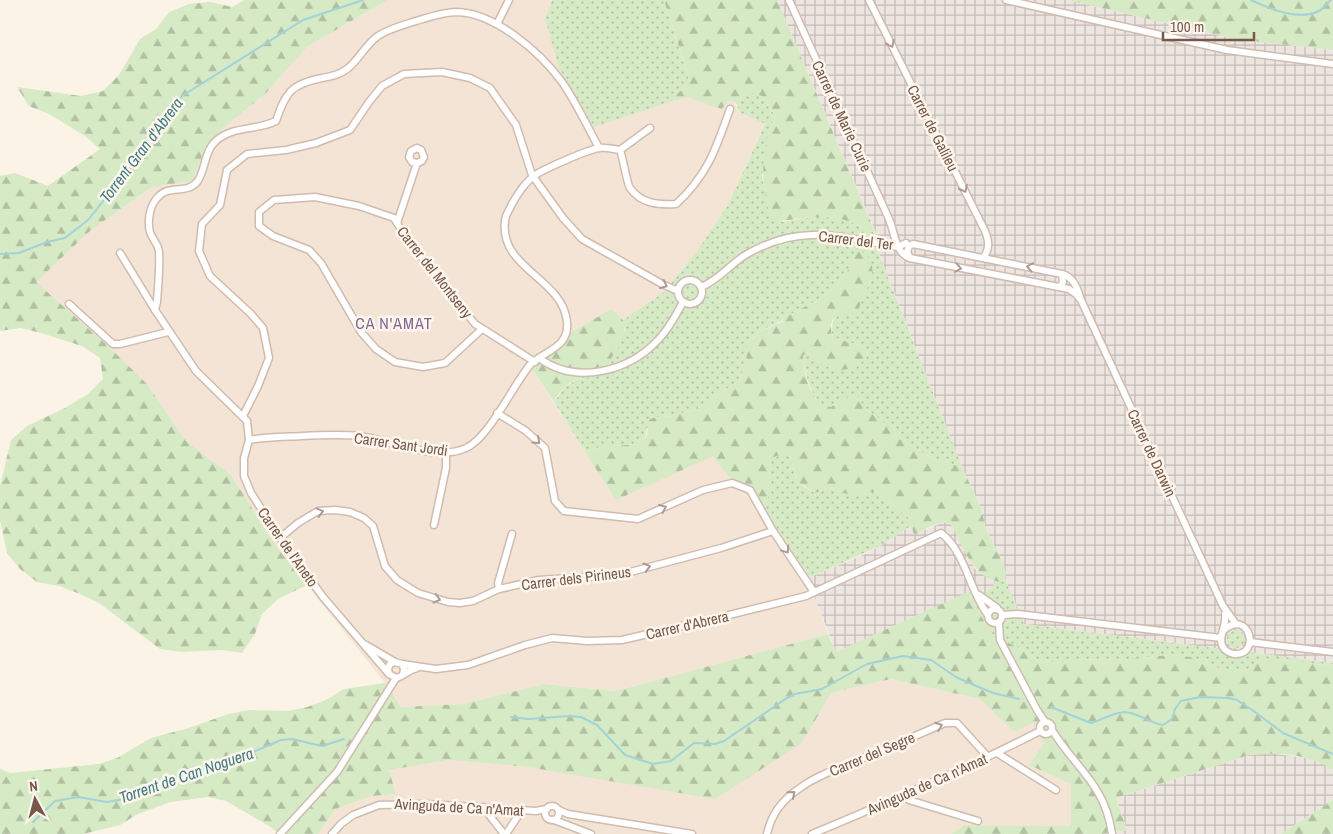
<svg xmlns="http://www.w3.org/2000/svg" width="1333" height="834" viewBox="0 0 1333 834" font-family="'Archivo Narrow',sans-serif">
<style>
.residential{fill:#f4e4d5}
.industrial{fill:url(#industrial-grid)}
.grass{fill:url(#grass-dots)}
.forest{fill:url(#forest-firs)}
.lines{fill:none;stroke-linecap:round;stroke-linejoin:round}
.stream{stroke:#a1d3d8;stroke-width:2}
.street-casing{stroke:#d0bcaf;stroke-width:9}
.street{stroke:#fff;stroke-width:6}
.oneway{stroke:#ad9b93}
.labels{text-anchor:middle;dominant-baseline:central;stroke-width:5;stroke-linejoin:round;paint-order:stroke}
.street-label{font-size:15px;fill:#76584b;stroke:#fff7ed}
.water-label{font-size:16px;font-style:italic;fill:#427b82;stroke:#fff7ed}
.neighbourhood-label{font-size:16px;letter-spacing:1px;fill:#7f6392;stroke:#fff7ed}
</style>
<defs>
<pattern id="industrial-grid" width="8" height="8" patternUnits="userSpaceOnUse" patternTransform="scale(1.25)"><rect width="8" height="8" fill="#ede5e0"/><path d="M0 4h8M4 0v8" fill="none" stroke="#c5bcb8"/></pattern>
<pattern id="grass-dots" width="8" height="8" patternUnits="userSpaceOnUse" patternTransform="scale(1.25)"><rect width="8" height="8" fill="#d6eac5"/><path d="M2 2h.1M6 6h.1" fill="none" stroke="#b2c0a2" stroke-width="1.8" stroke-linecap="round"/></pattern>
<pattern id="forest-firs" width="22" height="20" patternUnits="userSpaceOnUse" patternTransform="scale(1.25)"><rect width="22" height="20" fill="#d6eac5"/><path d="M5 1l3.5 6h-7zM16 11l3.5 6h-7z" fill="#b2c0a2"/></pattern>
</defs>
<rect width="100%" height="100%" fill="#fcf3e7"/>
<g class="residential">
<polygon points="388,0 552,0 545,18 594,126 687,96 722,108 728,101 734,101 739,112 765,123 728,205 695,254 664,292 623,320 612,309 565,341 559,349 548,355 532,369 616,500 713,455 731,480 742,482 748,485 752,489 811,579 816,601 828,634 616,691 544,684 463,704 401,707 385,683 276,546 231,475 186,441 147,384 107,345 36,282 91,230 152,187 192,181 204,151 223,128 266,93 308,46"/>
<polygon points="891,679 980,699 1014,732 1033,721 1044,743 1029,765 1071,784 1071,826 964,825 951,834 318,834 335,809 372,796 396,794 389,770 449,760 528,767 802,743 831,693"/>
</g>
<g class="industrial">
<polygon points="777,0 1067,0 1235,39 1333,50 1333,663 1024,624 1005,579 1004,565 986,529 981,508 962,467 878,251 876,233"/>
<polygon points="944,522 951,524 975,569 996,582 984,597 978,588 836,652 816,601 809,576 813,576 865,554 880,546 912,525 914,534"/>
<polygon points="1269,753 1307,758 1325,764 1333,770 1333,800 1281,834 1103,834 1127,830 1116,798 1249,755"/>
</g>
<g class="grass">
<path d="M552,0H664L690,82C684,89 677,92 673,101L594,127L559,68L545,18Z"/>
<path d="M750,92L762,96L774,114L773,124L768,134L762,176L768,208L783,222C820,214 844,214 876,234L878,252L962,467L934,459L913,447L899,438L876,416L848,398C842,401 837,407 830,407C812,407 804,370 803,356L805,354L809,353C828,368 852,379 868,354L866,347L838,339L834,337L831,331L834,319L840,314H851L862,299L871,280L855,253C843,291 818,300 785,317L782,321L760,331L747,344L746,365L739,381L707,401L696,409L672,416L653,418C644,427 649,436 640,444L600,447L585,452L554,402L565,387L576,380L596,375L604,366L612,356L625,330L623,320L664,292L695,254L728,205L765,124L739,112L737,105L742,97Z"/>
<path d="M785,453C796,459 791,476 801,484C804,488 811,490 815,493L829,488L850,495H858L872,492L878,493L910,519L912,525L880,546L813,576H809L761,504L767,503L771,457Z"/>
<polygon points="1005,579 1024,624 1333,663 1333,666 1263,658 1248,670 1229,672 1190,657 1169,655 1130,659 1076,660 1057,663 1037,660 1021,649 999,639 985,623 968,592 978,588 984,596 996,582 1002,582"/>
<circle cx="1236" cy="639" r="9"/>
</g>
<g class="forest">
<polygon points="245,0 388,0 308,46 266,93 223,128 204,151 192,181 152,187 91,230 36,282 107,345 147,384 186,441 231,475 276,546 307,585 278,599 262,614 255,634 242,653 222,650 181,652 160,649 99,603 80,594 59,586 37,582 20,569 7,553 0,520 0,486 11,440 27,426 65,408 88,394 103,379 100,358 82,346 41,333 21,328 0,331 0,176 15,173 48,186 100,149 85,136 49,114 29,106 17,87 81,96 103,91 119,75 140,39 156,29 169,12 189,4 210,2 232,7"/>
<path d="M664,0H777L876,234C851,219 833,215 804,218C793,219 784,222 772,220C762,190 760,167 768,136C770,128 773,122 774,113L762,96L750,92L742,97L737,105L734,101H728L722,109L687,97L673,101C677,92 684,89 690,81Z"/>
<polygon points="1067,0 1333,0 1333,50 1235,39"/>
<path d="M861,251C880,264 871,279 864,295C861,301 861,306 857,311C848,318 830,309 831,330C831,335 834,337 838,339L866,347L868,350C868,364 846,373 833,369C824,366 817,359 809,353L805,354L803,356C804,374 810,404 831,407L850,396L858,397L867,411L876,416L899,438L913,447L934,459L962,467L981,508L986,529L1004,565L1006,574L1005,579L1002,582C974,581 962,545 951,524C938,520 926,529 914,535L910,519L878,493L872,492L858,495H850L829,488L815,493L798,482L790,457L785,453L771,458L767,503L761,504L752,489L745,483L731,480L713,456L616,500L585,452L600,447L640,444L647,435L649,420L653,418L672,416L696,409L707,401L739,381L746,365L747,344L760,331L782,322L785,317C818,300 843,291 855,253Z"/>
<path d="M612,309C615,312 620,316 623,320C631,335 607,368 594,376C590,378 587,377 583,378C569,380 560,390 554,402L532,369L537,363L559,349L568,334Z"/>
<path d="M968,592L985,623L999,638L1021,649L1037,660L1057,663L1076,660L1130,659L1169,655L1190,657L1229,672L1248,670L1263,658L1333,666V770C1309,754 1277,752 1249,755L1116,798L1127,830L1103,834H951L964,825L1071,826V784L1029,765L1044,743L1033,722L1014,732L980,699L891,679L831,693L802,743L715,799L528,767L449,760L389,770L396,794L372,796L335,809L318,834H279L269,826L226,801L208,797L170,802L136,815L120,825L83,834H0V769L10,773L99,764L117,758L151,738L189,728L228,714L248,710L288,711L307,707L326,700L344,689L385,683L401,707L463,704L544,684L616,691L828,634L836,652Z"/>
<polygon points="1333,800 1333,834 1281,834"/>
</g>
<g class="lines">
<g class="stream">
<path d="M1251,0C1270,9 1298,21 1319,11C1323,9 1327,3 1331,0"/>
<polyline points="0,254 19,253 47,242 65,238 88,220 108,195 129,162 143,148 182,96 303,20 363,0"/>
<path d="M1051,707L1091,723C1102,720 1114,712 1125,712C1139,713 1150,723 1163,725L1172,719L1175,709L1181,701L1200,697L1228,698L1237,700L1255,712L1283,733L1333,754"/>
<polyline points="511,717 528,719 569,716 581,717 597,725 625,755 653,764 671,761 694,743 715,744 724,741 787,698 795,694 822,689 867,664 903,656 931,660 956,677 967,682 993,693 1019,699"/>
<polyline points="33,822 55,801 78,797 107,802 125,799 147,787 158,784 197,770 221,766 281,740 292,739 322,746 344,739"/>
</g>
<defs>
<g id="street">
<path d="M789,0L889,219C895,233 895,253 910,258L1069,289L1076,294L1081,300L1223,606L1236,624"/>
<path d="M869,0L985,231C989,241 990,249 983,258"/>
<polyline points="1006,0 1227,50 1333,64"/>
<polyline points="497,24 509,0"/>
<path d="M620,150C623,158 627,184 630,188C641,204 659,205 676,204C708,175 716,148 730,109"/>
<polyline points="620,150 650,128"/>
<polyline points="397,223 417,163 422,161 424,157 421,150 417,148 411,151 409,157 412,162 417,163"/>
<polyline points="120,253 155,310"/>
<polyline points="910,258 907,252 909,246 913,244 1062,274 1063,282 1060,287"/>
<path d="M1062,274C1073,277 1077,287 1080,297"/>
<circle cx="690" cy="292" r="12"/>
<path d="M701,287C719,280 730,264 747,254C801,223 841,237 898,247L906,243"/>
<polyline points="69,304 113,344 120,344 168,332"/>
<polyline points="482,329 445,363 423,367 395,362 376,349 361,332 321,263 309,250 273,236 259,226 259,212 274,200 315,197 359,206 394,218 405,236 475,324 535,362"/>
<path d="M539,358C576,385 628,372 658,340C669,329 676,315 683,302"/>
<polyline points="497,413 526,431 545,448 555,501 564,511 638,519 703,490 732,483 750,490 773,531 814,592"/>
<polyline points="243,416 258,386 269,358 263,328 251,314 210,276 199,251 202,224 220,205 227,170 247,154 286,150 316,143 350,130 369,102 382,86 404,74 442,72 470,78 490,88 516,125 532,175 563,218 582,239 662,284 678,291"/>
<path d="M249,440C267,437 284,437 302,436C321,435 340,434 359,436C390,440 435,462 466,448C489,438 513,385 530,365C543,351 570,348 567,322C563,278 499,269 505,221C505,215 510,209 512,204C520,190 528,178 542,171C556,164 583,152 598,148C604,147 613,149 620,150"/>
<polyline points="434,525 446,468 446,452"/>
<polyline points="280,538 298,523 318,511 335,510 350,512 364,518 373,526 385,566 397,580 418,593 448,602 460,603 473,601 499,589 539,580 619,575 721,548 773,531"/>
<polyline points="499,589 498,583 512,534"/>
<polyline points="979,595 997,608"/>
<circle cx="995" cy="616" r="7"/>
<polyline points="1002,615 1018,614 1221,638"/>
<polyline points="999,623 1000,640 1037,710 1045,722"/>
<path d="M1224,630C1249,608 1262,656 1234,654C1229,653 1224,650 1222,645C1218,636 1227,626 1225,614"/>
<polyline points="1250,642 1333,652"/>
<polyline points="366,645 395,662"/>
<path d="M402,664L436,669L468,665L525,645L552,638L587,641L622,640L729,615L806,596L941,533C965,551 970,592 988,615"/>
<path d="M389,674L323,597L280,538L251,493L244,476V458L249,440L247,421L196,371L155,310L157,302C158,286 160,269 159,252C159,245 152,239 150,232C147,220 150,204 159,196C169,185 187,194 197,182C205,172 204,154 213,144C229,125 257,131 276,121C286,92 291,84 322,78C332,76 339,75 347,69C359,60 365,45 378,36C388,29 404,25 416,21C429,17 444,12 457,12C495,13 540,52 562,82C576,102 587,126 599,148"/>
<path d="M403,675L404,669L402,664L395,662L390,664L388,669L389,674L396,678C405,676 407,670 417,668"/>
<circle cx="1046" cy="728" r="6"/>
<path d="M1052,730C1076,769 1105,784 1112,834"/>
<polyline points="997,753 1056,790"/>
<polyline points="906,794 909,800 978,821"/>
<circle cx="552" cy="813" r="7"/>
<polyline points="483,807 504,834"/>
<polyline points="559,810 568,814 692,834"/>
<polyline points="554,820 591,834"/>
<polyline points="280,834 337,772 396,678"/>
<polyline points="332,834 341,824 353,815 379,805 425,804 536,811 547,809"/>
<polyline points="506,834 522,810"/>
<path d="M767,834C771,815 783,799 800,788C816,776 837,769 856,761C885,749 915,736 945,723H957L988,757"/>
<path d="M812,834C889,802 966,769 1040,731"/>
</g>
</defs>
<use href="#street" class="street-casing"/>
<use href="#street" class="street"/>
</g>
<defs><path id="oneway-chevron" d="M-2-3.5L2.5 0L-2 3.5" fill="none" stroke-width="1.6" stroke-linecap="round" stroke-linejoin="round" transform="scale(1.25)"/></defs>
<g class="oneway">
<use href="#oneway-chevron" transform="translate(891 44) rotate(63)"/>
<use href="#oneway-chevron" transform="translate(964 189) rotate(63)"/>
<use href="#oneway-chevron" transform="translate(1030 267) rotate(-169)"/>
<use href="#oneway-chevron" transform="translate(958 268) rotate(11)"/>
<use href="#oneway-chevron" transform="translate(664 285) rotate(25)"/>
<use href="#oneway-chevron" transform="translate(537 441) rotate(42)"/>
<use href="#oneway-chevron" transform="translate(663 508) rotate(-24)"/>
<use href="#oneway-chevron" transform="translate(320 512) rotate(-15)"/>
<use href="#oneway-chevron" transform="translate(786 550) rotate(56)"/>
<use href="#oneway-chevron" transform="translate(647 567) rotate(-16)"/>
<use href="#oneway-chevron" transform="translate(437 599) rotate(16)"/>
<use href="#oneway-chevron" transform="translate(939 726) rotate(-20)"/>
<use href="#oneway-chevron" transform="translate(792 794) rotate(-41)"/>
</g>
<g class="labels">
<g class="street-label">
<text transform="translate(842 116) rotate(65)">Carrer de Marie Curie</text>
<text transform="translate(933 128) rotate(63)">Carrer de Galileu</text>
<text transform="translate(856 240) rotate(7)">Carrer del Ter</text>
<text transform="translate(435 272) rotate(52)">Carrer del Montseny</text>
<text transform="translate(401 444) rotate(8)">Carrer Sant Jordi</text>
<text transform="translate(1152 453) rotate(65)">Carrer de Darwin</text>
<text transform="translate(288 547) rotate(55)">Carrer de l'Aneto</text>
<text transform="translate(576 578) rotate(-7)">Carrer dels Pirineus</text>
<text transform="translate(687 625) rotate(-13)">Carrer d'Abrera</text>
<text transform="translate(872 754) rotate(-23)">Carrer del Segre</text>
<text transform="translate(927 784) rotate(-24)">Avinguda de Ca n'Amat</text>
<text transform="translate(459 807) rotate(3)">Avinguda de Ca n'Amat</text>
</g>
<g class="water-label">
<text transform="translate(141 150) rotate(-53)">Torrent Gran d'Abrera</text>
<text transform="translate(186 775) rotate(-19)">Torrent de Can Noguera</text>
</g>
<g class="neighbourhood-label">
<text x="394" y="323">CA N'AMAT</text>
</g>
</g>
<g transform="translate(35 799) rotate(353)" stroke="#fff7ed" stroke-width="4" paint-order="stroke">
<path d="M0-4L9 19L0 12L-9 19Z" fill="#76584b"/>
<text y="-8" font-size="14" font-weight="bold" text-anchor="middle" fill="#76584b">N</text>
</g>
<path d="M1163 32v8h91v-8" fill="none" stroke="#76584b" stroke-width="2.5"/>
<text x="1170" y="32" font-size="15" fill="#76584b" stroke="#fff7ed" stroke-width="4" paint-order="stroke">100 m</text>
</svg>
